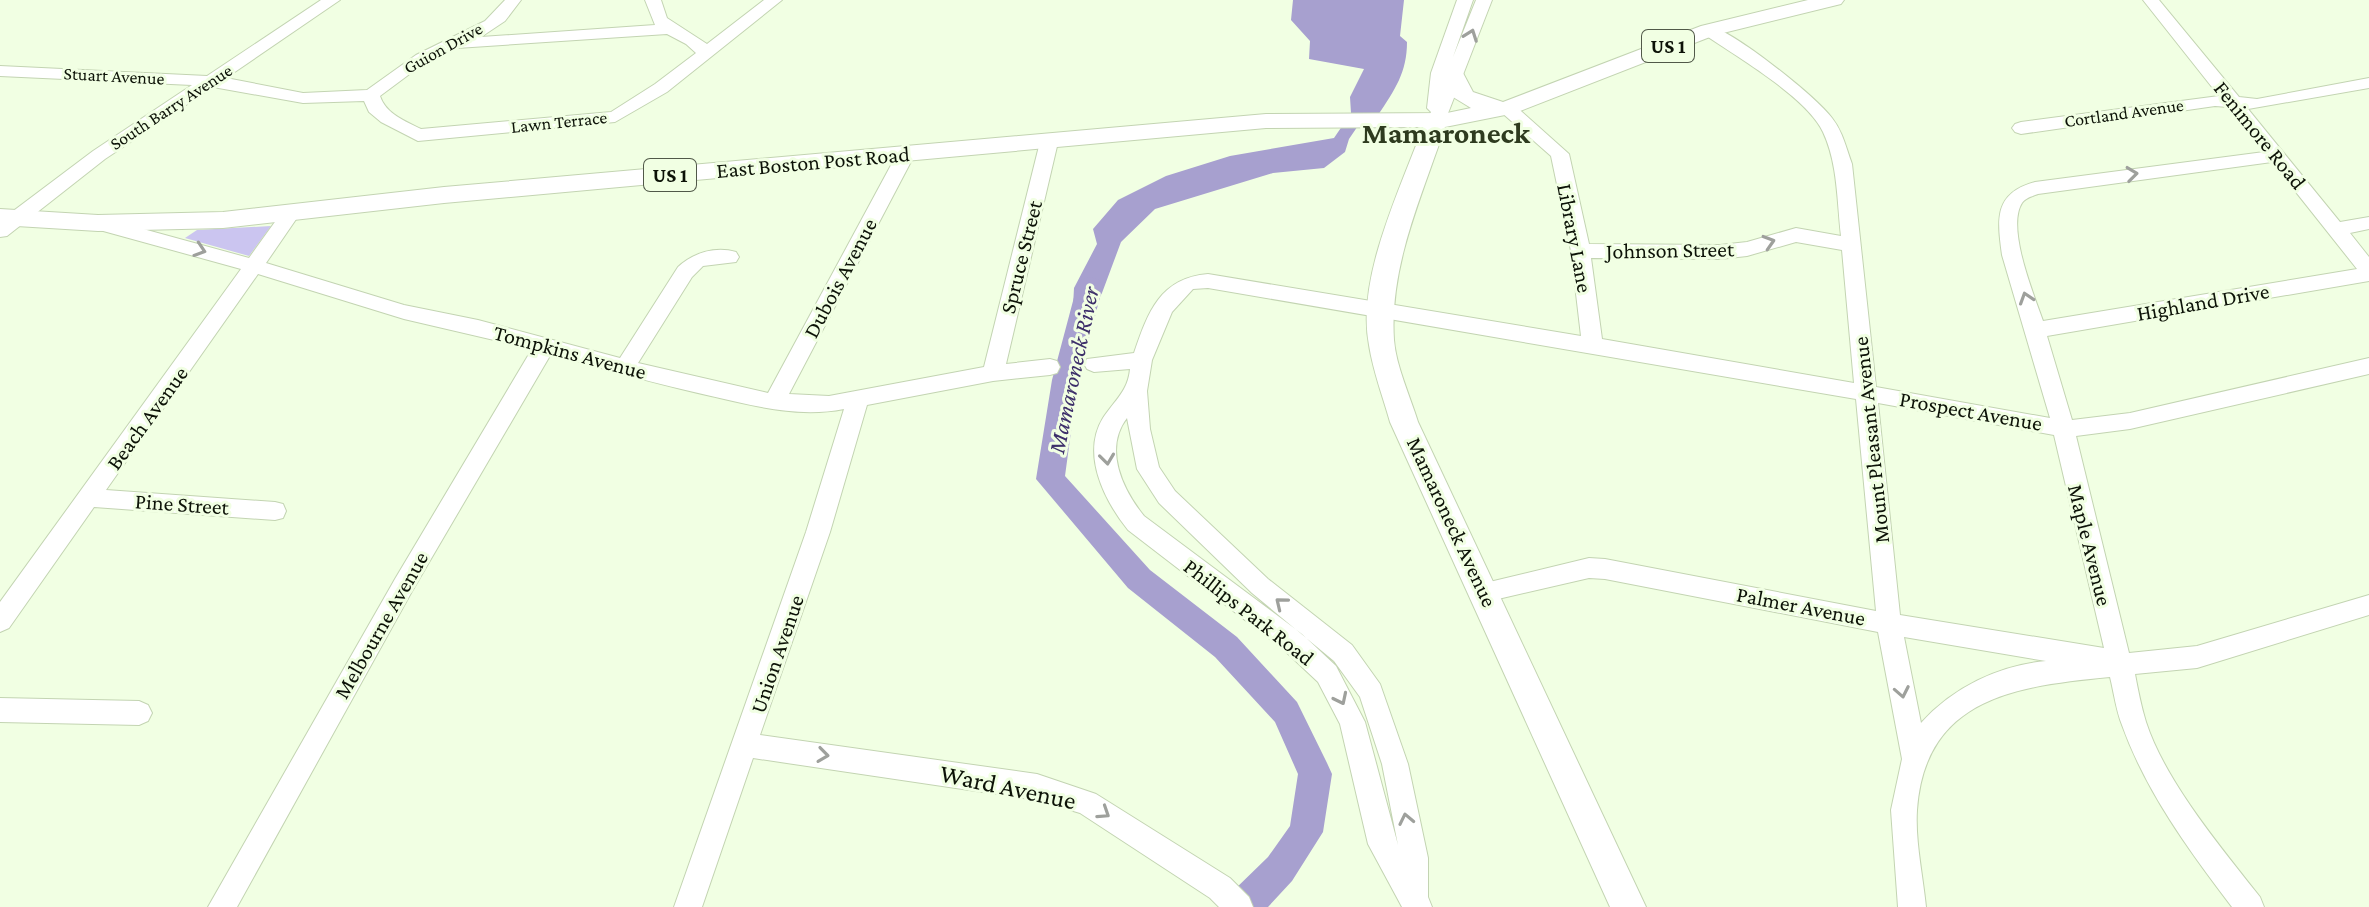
<svg xmlns="http://www.w3.org/2000/svg" width="2369" height="907" viewBox="0 0 2369 907" font-family="'Crimson Pro',serif">
<style>
.green{fill:#cbc5f0}
.water{fill:#a7a0cf}
.lines{fill:none;stroke-linecap:round;stroke-linejoin:round}
.river{fill:#a7a0cf;fill-rule:evenodd}
.minor-casing{stroke:#c3d4b2;stroke-width:2}
.major-casing{stroke:#c3d4b2;stroke-width:2}
.minor{fill:#fff;fill-rule:evenodd}
.major{fill:#fff;fill-rule:evenodd}
.oneway{stroke:#9ea09c}
.labels{text-anchor:middle;dominant-baseline:central;stroke-width:6;stroke-linejoin:round;paint-order:stroke}
.far-street-label{font-size:18px;fill:#0c1207;stroke:#f1ffe3}
.shield{fill:#f1ffe3;stroke:#515949;stroke-width:2}
.shield-label{font-size:20px;font-weight:bold;fill:#0c1207}
.street-label{font-size:22px;fill:#0c1207;stroke:#f1ffe3}
.water-label{font-size:24px;font-style:italic;fill:#3d2f6a;stroke:#f1ffe3}
.near-street-label{font-size:26px;fill:#0c1207;stroke:#f1ffe3}
.district-label{font-size:30px;font-weight:bold;fill:#2e3b1f;stroke:#f1ffe3}
</style>
<rect width="100%" height="100%" fill="#f1ffe3"/>
<polygon class="green" points="271,226 249,256 185,238 197,230"/>
<path class="water" d="M1293,0H1404L1400,36L1407,42C1407,72 1395,90 1378,115L1366,114L1349,139L1345,152L1324,168L1273,173L1155,209L1121,242L1102,293L1086,321L1072,325L1074,288L1097,244L1093,229L1118,200L1166,176L1230,156L1334,138L1351,113L1350,97L1364,69L1309,59L1310,41L1291,20Z"/>
<g class="lines">
<polygon class="river" points="1090,277 1099,280 1103,286 1078,380 1065,476 1150,570 1237,637 1297,702 1327,763 1332,774 1323,832 1292,881 1268,907 1225,907 1230,894 1268,857 1290,826 1298,774 1275,722 1215,657 1128,588 1036,479 1052,380 1077,286 1081,280"/>
<defs>
<g id="minor">
<path d="M321,0H340L226,78L303,93L367,90L416,55L485,21L505,0H521L505,21L481,37L655,25L645,0H661L667,18L707,44L764,0H782L667,92L615,122L418,141L381,122L369,112L364,101L303,103L213,87L105,159L7,236L0,237V221L93,151L192,85L0,76V66L207,76ZM667,34L686,44L696,53L655,84L611,112L421,129C405,121 386,114 380,96L419,67L457,48Z"/>
<polygon points="1457,0 1473,0 1453,57 1476,0 1492,0 1445,121 1436,127 1427,121 1431,112 1427,108 1431,73"/>
<path d="M2143,0H2159L2239,97L2257,99L2369,78V88L2248,109L2340,222L2369,217V229L2350,233L2369,257V281L2047,336L2072,420L2130,413L2369,358V374L2130,429L2076,436L2129,653L2197,646L2369,595V615L2197,668L2135,674C2138,690 2141,706 2146,722C2165,781 2222,849 2260,897L2264,907H2232C2190,852 2146,792 2122,725C2116,710 2114,693 2110,677C2019,686 1925,696 1917,810C1915,841 1923,876 1926,907H1898L1891,810L1902,759L1878,632L1605,579L1589,578L1485,602L1477,599L1473,592L1477,585L1589,558L1605,559L1876,611L1856,399L1208,288L1193,289L1172,312L1152,360L1147,391L1150,429L1159,467L1175,491L1268,579L1352,645L1380,684L1408,764L1428,858V897L1432,907H1402L1368,844L1340,724L1318,682L1284,650L1128,530C1104,500 1081,454 1103,418C1115,400 1128,391 1130,369L1094,372L1087,369L1084,364L1087,359L1134,353C1148,312 1160,278 1208,274L1581,336L1571,251L1551,156L1501,112L1498,108L1501,104H1513L1569,154L1589,244L1720,245L1747,242L1796,228L1841,236C1837,202 1838,164 1823,132C1807,97 1734,55 1702,33V27L1708,25C1735,32 1814,95 1832,118C1843,132 1846,148 1852,164L1876,387L2050,418L2002,255C1997,219 1994,193 2035,182L2264,152L2228,107L2215,106L2021,134L2015,132L2012,128L2015,124L2021,122L2219,96ZM2272,162L2357,269L2043,321C2034,295 2006,228 2022,203C2025,198 2033,196 2038,194ZM1796,242L1842,250L1854,383L1602,339L1591,258L1720,259L1747,256ZM1878,403L2054,435L2104,648L1900,615ZM1127,418L1137,469L1159,503L1252,593L1334,661L1360,697L1382,764L1398,845L1365,722L1336,666L1302,634L1144,516C1123,490 1103,449 1127,418ZM1904,637L2046,661C1999,665 1952,688 1921,723Z"/>
<path d="M1049,136L1058,142L1006,364L1050,359L1057,361L1060,367L1057,373L1050,375L993,381L867,405L830,532L760,735L1037,774L1096,794L1230,878L1249,897L1253,907H1219L1210,898L1080,813L1037,800L753,758L702,907H674L806,532L844,409C799,418 754,406 711,396C657,384 604,369 551,354L411,593L237,907H208L395,579L532,349L404,319L258,274L106,490L275,502L283,504L286,511L283,518L275,520L94,507L9,628L0,632V602L241,269L96,229L94,224L96,219L103,218L249,258L285,208L292,206L301,212L266,263L404,305L478,320L620,358L678,267C693,253 715,246 736,252L739,257L736,262L703,266L692,277L638,363L768,393L897,154L906,148L912,150L915,154L789,394L829,396L984,367L1040,142Z"/>
<polygon points="0,698 139,701 148,705 152,713 148,721 139,725 0,722"/>
</g>
<path id="major" d="M1808,0H1844L1841,4L1715,35L1515,113L1445,127C1422,196 1389,266 1394,340C1396,366 1410,396 1418,422L1646,907H1610L1390,422C1383,397 1373,371 1369,345C1356,278 1400,190 1423,127L1266,128L444,203L223,228L98,231L0,225V209L98,215L223,212L444,187L1266,114L1447,113L1471,108L1453,97L1444,78L1447,73H1463L1473,92L1503,102L1701,26Z"/>
</defs>
<use href="#minor" class="minor-casing"/>
<use href="#major" class="major-casing"/>
<use href="#minor" class="minor"/>
<use href="#major" class="major"/>
</g>
<defs><path id="oneway-chevron" d="M-2-3.5L2.5 0L-2 3.5" fill="none" stroke-width="1.6" stroke-linecap="round" stroke-linejoin="round" transform="scale(2)"/></defs>
<g class="oneway">
<use href="#oneway-chevron" transform="translate(1471 35) rotate(-70)"/>
<use href="#oneway-chevron" transform="translate(2132 174) rotate(-7)"/>
<use href="#oneway-chevron" transform="translate(1769 242) rotate(-17)"/>
<use href="#oneway-chevron" transform="translate(200 250) rotate(18)"/>
<use href="#oneway-chevron" transform="translate(2026 298) rotate(-108)"/>
<use href="#oneway-chevron" transform="translate(1107 459) rotate(83)"/>
<use href="#oneway-chevron" transform="translate(1281 603) rotate(-141)"/>
<use href="#oneway-chevron" transform="translate(1902 692) rotate(79)"/>
<use href="#oneway-chevron" transform="translate(1341 699) rotate(64)"/>
<use href="#oneway-chevron" transform="translate(823 755) rotate(8)"/>
<use href="#oneway-chevron" transform="translate(1104 813) rotate(33)"/>
<use href="#oneway-chevron" transform="translate(1406 819) rotate(-102)"/>
</g>
<g class="labels">
<g class="far-street-label">
<text transform="translate(443 48) rotate(-29)">Guion Drive</text>
<text transform="translate(114 76) rotate(3)">Stuart Avenue</text>
<text transform="translate(171 107) rotate(-33)">South Barry Avenue</text>
<text transform="translate(2124 113) rotate(-8)">Cortland Avenue</text>
<text transform="translate(559 122) rotate(-6)">Lawn Terrace</text>
</g>
<g class="shield">
<rect x="1642" y="30" width="52" height="32" rx="6"/>
<rect x="644" y="159" width="52" height="32" rx="6"/>
</g>
<g class="shield-label">
<text x="1668" y="46">US 1</text>
<text x="670" y="175">US 1</text>
</g>
<g class="street-label">
<text transform="translate(2260 135) rotate(51)">Fenimore Road</text>
<text transform="translate(813 162) rotate(-5)">East Boston Post Road</text>
<text transform="translate(1575 238) rotate(79)">Library Lane</text>
<text transform="translate(1670 250) rotate(-1)">Johnson Street</text>
<text transform="translate(1021 257) rotate(-76)">Spruce Street</text>
<text transform="translate(840 278) rotate(-62)">Dubois Avenue</text>
<text transform="translate(2203 302) rotate(-10)">Highland Drive</text>
<text transform="translate(570 352) rotate(15)">Tompkins Avenue</text>
<text transform="translate(1971 411) rotate(10)">Prospect Avenue</text>
<text transform="translate(147 418) rotate(-54)">Beach Avenue</text>
<text transform="translate(1871 440) rotate(-96)">Mount Pleasant Avenue</text>
<text transform="translate(182 504) rotate(4)">Pine Street</text>
<text transform="translate(1452 522) rotate(65)">Mamaroneck Avenue</text>
<text transform="translate(2090 545) rotate(76)">Maple Avenue</text>
<text transform="translate(1801 606) rotate(11)">Palmer Avenue</text>
<text transform="translate(1249 612) rotate(38)">Phillips Park Road</text>
<text transform="translate(381 625) rotate(-60)">Melbourne Avenue</text>
<text transform="translate(777 654) rotate(-71)">Union Avenue</text>
</g>
<g class="water-label">
<text transform="translate(1073 370) rotate(-78)">Mamaroneck River</text>
</g>
<g class="near-street-label">
<text transform="translate(1008 787) rotate(12)">Ward Avenue</text>
</g>
<g class="district-label">
<text x="1446" y="132">Mamaroneck</text>
</g>
</g>
</svg>
